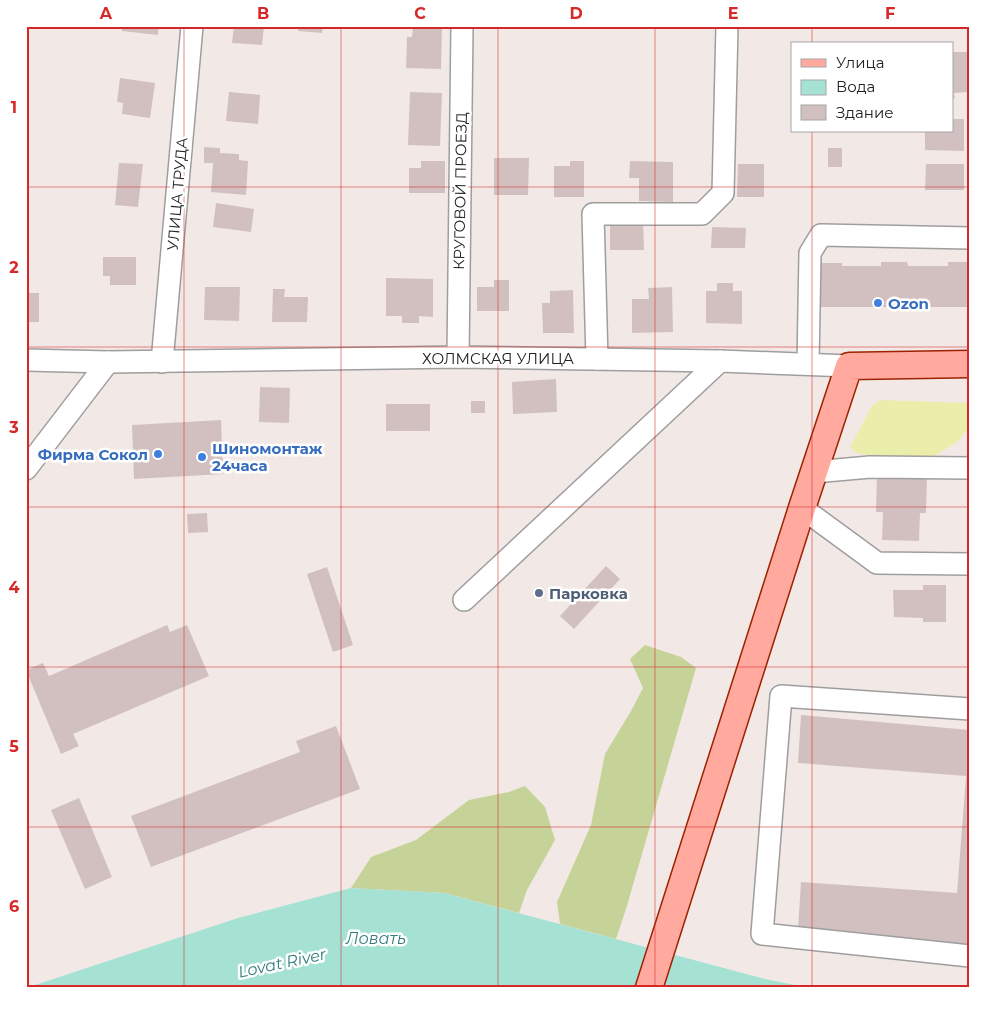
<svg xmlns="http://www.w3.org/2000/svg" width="996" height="1014" viewBox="0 0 996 1014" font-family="Montserrat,sans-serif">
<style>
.grass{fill:#ebeeaa}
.forest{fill:#c5d399}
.water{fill:#a5e2d4}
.building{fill:#d2c0c0}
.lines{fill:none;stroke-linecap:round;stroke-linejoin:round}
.minor-casing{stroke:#9e9e9e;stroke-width:24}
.major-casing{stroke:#9e2100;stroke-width:29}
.minor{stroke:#fff;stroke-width:21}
.major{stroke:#ffa99f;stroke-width:26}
.grid{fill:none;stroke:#d62828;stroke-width:1;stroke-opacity:0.55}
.shop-dot{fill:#3f7fe0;stroke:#fff;stroke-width:2}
.service-dot{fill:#5c6f8a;stroke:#fff;stroke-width:2}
.labels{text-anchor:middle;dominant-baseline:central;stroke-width:5;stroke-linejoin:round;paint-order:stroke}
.street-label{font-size:15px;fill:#212121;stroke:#fff}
.shop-label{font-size:15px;font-weight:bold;fill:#366cbe;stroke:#fff;text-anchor:start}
.service-label{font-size:15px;font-weight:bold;fill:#4e5e75;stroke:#fff;text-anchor:start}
.water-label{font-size:16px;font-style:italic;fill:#337a7e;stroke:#fff}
.neatline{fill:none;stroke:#d62828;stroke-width:2}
.grid-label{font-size:16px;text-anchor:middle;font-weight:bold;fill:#d62828}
</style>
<rect width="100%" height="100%" fill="#f2e9e7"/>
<polygon class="grass" points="880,400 970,403 970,426 956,443 932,457 866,455 854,452 850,447 872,406"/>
<g class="forest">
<polygon points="645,645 681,657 696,668 626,909 616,939 560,924 557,902 591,825 605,754 631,711 643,688 630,659"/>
<polygon points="525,786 545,807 555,840 527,890 519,913 444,893 351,888 371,857 416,840 469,800 509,792"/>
</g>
<polygon class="water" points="351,888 444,893 765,979 810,988 26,988 26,986 35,985 238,918"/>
<g class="building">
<polygon points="122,26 159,26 158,35 122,31"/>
<polygon points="234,26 264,26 262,45 232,43"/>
<polygon points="299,26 323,26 322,33 298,31"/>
<polygon points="413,26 442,26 441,69 406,68 407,37 412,37"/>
<rect x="908" y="26" width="39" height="3"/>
<polygon points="952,52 967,52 968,92 954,93 955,98 952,98"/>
<polygon points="120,78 155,83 150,118 122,114 123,103 117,102"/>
<polygon points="229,92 260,95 258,124 226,121"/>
<polygon points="410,92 442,93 440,146 408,145"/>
<polygon points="952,119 964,119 964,151 925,150 925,131 952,131"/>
<polygon points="204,147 220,148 220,153 239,154 239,160 248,161 246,195 211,192 213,163 204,163"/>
<rect x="828" y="148" width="14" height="19"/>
<polygon points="494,158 529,158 528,195 494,195"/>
<polygon points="421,161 445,161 445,193 409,193 409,168 421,168"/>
<polygon points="570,161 584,161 584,197 554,197 554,166 570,166"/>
<polygon points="630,161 673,162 673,202 639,201 639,178 629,178"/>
<polygon points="119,163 143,164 138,207 115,205"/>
<polygon points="738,164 764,164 764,197 737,197"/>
<polygon points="926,164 964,164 964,190 925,190"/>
<polygon points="216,203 254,209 251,232 213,227"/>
<polygon points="643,219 644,250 610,250 610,220"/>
<polygon points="712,227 746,228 745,248 711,248"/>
<polygon points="103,257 136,257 136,285 110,285 110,276 103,276"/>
<polygon points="881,262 907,262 908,266 948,266 948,262 967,262 967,307 820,307 820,263 842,263 842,266 881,266"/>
<polygon points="386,278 433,279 433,317 419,316 419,323 402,323 402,316 386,316"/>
<polygon points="494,280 509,280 509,311 477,311 477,287 494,287"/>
<polygon points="717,283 733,283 733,291 742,291 742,324 706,323 706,291 717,291"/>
<polygon points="205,287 240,287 239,321 204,320"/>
<polygon points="672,287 673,332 632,333 632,299 649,299 648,288"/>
<polygon points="273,289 285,289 284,297 308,297 307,322 272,322"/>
<polygon points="573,290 574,333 543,333 542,303 550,303 550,291"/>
<rect x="26" y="293" width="13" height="29"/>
<polygon points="556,379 557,412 513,414 512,382"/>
<polygon points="260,387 290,388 289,423 259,422"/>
<rect x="471" y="401" width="14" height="12"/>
<rect x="386" y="404" width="44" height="27"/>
<polygon points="221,420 223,474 134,479 132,425"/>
<polygon points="877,474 927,475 926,513 920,513 919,541 882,540 883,512 876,512"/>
<polygon points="207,513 208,532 188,533 187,514"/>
<polygon points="606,566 620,579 574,629 560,616"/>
<polygon points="327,567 353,645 333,652 307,574"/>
<polygon points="923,585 946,585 946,622 923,622 923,618 894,617 893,590 923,590"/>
<polygon points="167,625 170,632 187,625 209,676 73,734 79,746 61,754 26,670 43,663 49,676"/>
<polygon points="801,715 970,730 970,945 798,929 801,882 957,893 966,776 798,763"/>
<polygon points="336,726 360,789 151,867 131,816 300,752 296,741"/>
<polygon points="79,798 112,877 85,889 51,810"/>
</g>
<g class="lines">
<defs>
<g id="minor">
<polyline points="458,357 462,26"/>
<polyline points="597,359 593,214 702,214 723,193 727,26"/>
<polyline points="26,360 108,362 458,357 720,361 849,366"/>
<polyline points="162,362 192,26"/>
<polyline points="808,364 810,253 821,235 970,238"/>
<polyline points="26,469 108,362"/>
<polyline points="814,472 870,467 970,468"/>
<polyline points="802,508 877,563 970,564"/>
<polyline points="464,600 720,361"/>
<polyline points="970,709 781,696 762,934 970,956"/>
</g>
<polyline id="major" points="649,988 802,508 849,366 970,364"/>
</defs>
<use href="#minor" class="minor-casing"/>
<use href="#major" class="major-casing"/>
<use href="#minor" class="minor"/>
<use href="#major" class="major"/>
</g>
<path class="grid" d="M184,26V988M341,26V988M498,26V988M655,26V988M812,26V44M812,131V988M26,187H970M26,347H970M26,507H970M26,667H970M26,827H970"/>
<g class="shop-dot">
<circle cx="878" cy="303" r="5"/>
<circle cx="158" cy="454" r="5"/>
<circle cx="202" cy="457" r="5"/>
</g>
<circle class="service-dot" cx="539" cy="593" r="5"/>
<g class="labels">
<g class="street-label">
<text transform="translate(460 191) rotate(-89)">КРУГОВОЙ ПРОЕЗД</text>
<text transform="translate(177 194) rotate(-85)">УЛИЦА ТРУДА</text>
<text x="498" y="358">ХОЛМСКАЯ УЛИЦА</text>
</g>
<g class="shop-label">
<text x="888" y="303">Ozon</text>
<text x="212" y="448">Шиномонтаж<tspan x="212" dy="17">24часа</tspan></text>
<text x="148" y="454" text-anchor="end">Фирма Сокол</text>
</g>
<g class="service-label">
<text x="549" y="593">Парковка</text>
</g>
<g class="water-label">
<text x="376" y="938">Ловать</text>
<text transform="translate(282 963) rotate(-12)">Lovat River</text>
</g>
</g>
<rect width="996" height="1014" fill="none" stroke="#ffffff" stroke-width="55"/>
<rect x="791" y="42" width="162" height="90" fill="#ffffff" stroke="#a6a6a6"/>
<rect x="801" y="59" width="25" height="8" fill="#ffa99f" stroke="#a6a6a6"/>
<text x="836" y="68" font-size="15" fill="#212121">Улица</text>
<rect x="801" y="80" width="25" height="15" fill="#a5e2d4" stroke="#a6a6a6"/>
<text x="836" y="92" font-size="15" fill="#212121">Вода</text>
<rect x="801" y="105" width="25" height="15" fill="#d2c0c0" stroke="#a6a6a6"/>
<text x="836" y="118" font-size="15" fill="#212121">Здание</text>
<rect x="28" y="28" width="940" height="958" class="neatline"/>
<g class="grid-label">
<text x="106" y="19">A</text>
<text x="263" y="19">B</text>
<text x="420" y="19">C</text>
<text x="576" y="19">D</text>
<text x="733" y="19">E</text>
<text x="890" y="19">F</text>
<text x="14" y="113">1</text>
<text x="14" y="273">2</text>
<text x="14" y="433">3</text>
<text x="14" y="593">4</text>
<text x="14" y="752">5</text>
<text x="14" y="912">6</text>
</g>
</svg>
